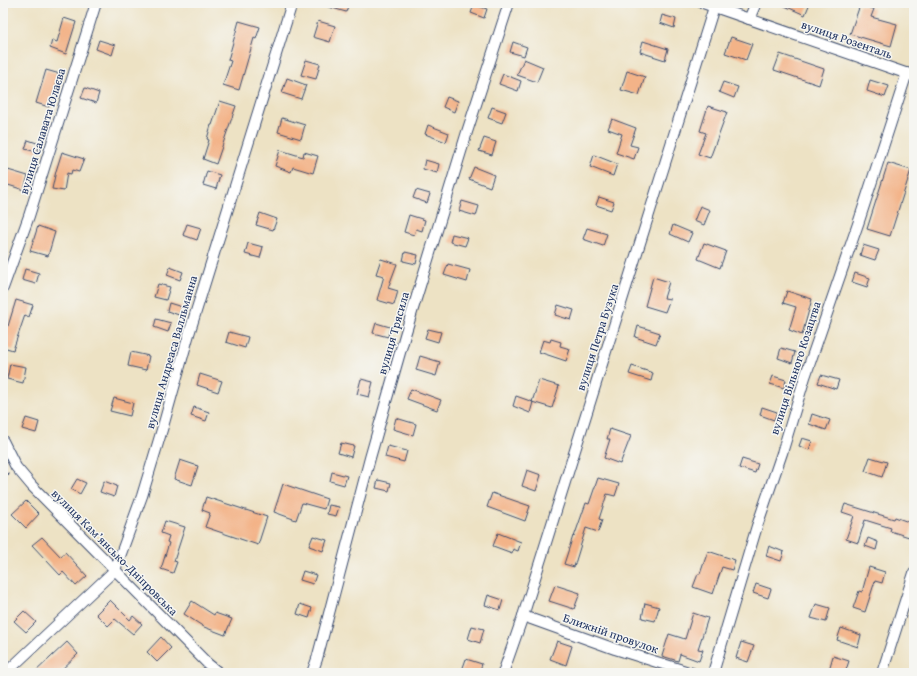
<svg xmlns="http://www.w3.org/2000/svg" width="917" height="676" viewBox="0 0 917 676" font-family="'Gentium Book Plus',serif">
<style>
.building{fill:#f3b388}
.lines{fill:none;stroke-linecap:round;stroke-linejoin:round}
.street-casing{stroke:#3a4a6d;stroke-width:12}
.path{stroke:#3a4a6d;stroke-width:2;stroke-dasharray:3 3;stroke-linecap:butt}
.street{stroke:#fff;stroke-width:10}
.labels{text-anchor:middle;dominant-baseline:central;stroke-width:3;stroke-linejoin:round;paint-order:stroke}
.street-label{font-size:12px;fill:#1b2f5e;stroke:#f6f6f2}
</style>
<rect width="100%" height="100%" fill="#f6f6f2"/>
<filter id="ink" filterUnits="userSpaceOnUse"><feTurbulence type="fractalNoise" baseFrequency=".025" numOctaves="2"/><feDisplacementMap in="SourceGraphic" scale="8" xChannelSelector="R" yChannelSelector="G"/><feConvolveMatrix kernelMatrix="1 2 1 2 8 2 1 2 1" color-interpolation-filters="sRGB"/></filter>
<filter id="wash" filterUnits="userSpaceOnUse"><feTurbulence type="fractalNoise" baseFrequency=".012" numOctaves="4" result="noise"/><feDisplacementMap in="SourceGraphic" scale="16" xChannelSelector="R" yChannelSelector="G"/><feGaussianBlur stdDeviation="0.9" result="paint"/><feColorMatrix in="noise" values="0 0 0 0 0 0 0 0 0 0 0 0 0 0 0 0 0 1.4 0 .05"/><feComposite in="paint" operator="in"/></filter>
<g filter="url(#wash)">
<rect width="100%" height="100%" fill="#ede2c4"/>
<g id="blocks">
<g class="building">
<polygon points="323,3 349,3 346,12 322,5"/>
<polygon points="778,3 810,3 805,15"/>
<polygon points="474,5 487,9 484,18 471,13"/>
<polygon points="860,5 874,9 871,17 897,24 891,46 850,34"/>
<polygon points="662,15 676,19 674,28 660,23"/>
<polygon points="64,18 76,22 66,54 50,48 52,40 57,42"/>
<polygon points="239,21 260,27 256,39 254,38 239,90 223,85 231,61 228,60"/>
<polygon points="318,21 335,26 330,42 313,37"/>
<polygon points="731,37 752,44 746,60 725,53"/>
<polygon points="99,40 115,45 112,55 96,49"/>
<polygon points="643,41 668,49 665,60 640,52"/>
<polygon points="513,42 527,47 524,56 510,52"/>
<polygon points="780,54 824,69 819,85 774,70"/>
<polygon points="524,59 543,67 537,82 517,75"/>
<polygon points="306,60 320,64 316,79 301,75"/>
<polygon points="46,70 60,74 49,107 36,103"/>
<polygon points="627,71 645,77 639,95 621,90"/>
<polygon points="503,74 521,81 518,91 499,84"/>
<polygon points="287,78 306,85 301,99 282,93"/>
<polygon points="870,80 889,86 885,97 867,91"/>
<polygon points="723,82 738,87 734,98 719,92"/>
<polygon points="85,88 99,93 96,103 81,98"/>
<polygon points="447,97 458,101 454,112 443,107"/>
<polygon points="220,101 236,106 216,164 203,159 209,140 207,139 211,125 212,125"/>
<polygon points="708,106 727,112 710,158 698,154 706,133 700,131"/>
<polygon points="492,107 506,112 502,123 488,118"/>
<polygon points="282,118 305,125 301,139 278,132"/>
<polygon points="612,119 636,128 630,145 638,147 634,159 616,153 622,134 608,129"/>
<polygon points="428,125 449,133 446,142 425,134"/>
<polygon points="484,138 496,142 492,155 479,151"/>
<polygon points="28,140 40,144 37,152 25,149"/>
<polygon points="280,150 303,157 304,152 318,156 313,173 293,167 291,172 275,166"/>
<polygon points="62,152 84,159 79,172 72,170 71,174 67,173 64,191 52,189 56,171"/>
<polygon points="594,155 617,164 613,176 590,167"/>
<polygon points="425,160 439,164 437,173 423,169"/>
<polygon points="888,163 911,170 890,236 867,229"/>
<polygon points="474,167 494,175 490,187 469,179"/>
<polygon points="8,170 28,176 24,190 5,184"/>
<polygon points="207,171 220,175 216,189 203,185"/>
<polygon points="416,190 430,194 427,203 413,198"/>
<polygon points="599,197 614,202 611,210 596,205"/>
<polygon points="462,201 479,206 476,216 459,211"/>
<polygon points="700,206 710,210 704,225 694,221"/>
<polygon points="260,213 277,219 273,230 256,225"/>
<polygon points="409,215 425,220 422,231 416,229 414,235 404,232"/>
<polygon points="187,224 201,228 197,240 183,235"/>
<polygon points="673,225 692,233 688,242 670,234"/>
<polygon points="38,226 55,232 48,256 30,251"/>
<polygon points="587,228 607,234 603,246 583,239"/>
<polygon points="452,234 468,238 465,246 450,242"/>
<polygon points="248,243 263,247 260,258 245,254"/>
<polygon points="704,243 726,251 720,268 698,259"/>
<polygon points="863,245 879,250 875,260 860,255"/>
<polygon points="405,252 418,255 416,264 403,261"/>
<polygon points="381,259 397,264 388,288 398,291 394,305 377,300 384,276 376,274"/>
<polygon points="448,264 470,270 467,282 444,275"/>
<polygon points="170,267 183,272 180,280 167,275"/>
<polygon points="25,269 39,273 36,284 22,280"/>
<polygon points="855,273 870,278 867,287 852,282"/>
<polygon points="653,277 669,282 664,298 670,299 665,312 645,306"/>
<polygon points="158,284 170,287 166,300 154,297"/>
<polygon points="787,291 812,299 802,335 789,330 796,307 783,303"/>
<polygon points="16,300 33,305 29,317 25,315 13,350 3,347 3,331 5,325 8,326"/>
<polygon points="169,303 182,307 179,315 167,311"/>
<polygon points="558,305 574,310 571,320 555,315"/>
<polygon points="156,319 171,323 168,332 154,327"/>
<polygon points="376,323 390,327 388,337 373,333"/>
<polygon points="638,326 660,333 656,344 635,337"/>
<polygon points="428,329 441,332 438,342 425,338"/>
<polygon points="229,332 248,337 245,348 226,342"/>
<polygon points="551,339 561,342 560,346 570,349 566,361 539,352 543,340 550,342"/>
<polygon points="781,348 795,352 792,363 778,358"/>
<polygon points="131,352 149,356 146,370 128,366"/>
<polygon points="420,356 440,362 436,376 416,370"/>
<polygon points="10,364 26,367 23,383 7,379"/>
<polygon points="632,366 653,373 651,381 629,374"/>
<polygon points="200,374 222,381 218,392 197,385"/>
<polygon points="821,375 839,380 836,389 818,383"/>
<polygon points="773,376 786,380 784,388 770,384"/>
<polygon points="361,379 373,382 369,397 357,394"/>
<polygon points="539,380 559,386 552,408 532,402"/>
<polygon points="411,389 441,400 437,410 407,399"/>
<polygon points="516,396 533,402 530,413 513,406"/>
<polygon points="114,398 133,403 130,416 110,411"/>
<polygon points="194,407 209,412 206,421 191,416"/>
<polygon points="762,407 777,412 774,420 760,415"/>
<polygon points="812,414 830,420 826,430 809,424"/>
<polygon points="26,418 39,422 36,433 22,429"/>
<polygon points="396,418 416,424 413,435 393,429"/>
<polygon points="610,429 631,436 620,464 604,458 610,439 607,439"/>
<polygon points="802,438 812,441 809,450 799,446"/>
<polygon points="341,443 354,446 351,457 338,453"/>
<polygon points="388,446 407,451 404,462 385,457"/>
<polygon points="870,457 887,462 882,477 865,471"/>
<polygon points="742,459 758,464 755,473 739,468"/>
<polygon points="180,460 198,466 192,485 174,479"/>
<polygon points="527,470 541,475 536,491 522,486"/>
<polygon points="332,472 347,476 344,485 330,481"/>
<polygon points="598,478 619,484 615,496 607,494 599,519 602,520 598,532 586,528 574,567 564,564 573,536 574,537 586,503 589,504"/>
<polygon points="77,479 86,483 80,494 71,489"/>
<polygon points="378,480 391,483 389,491 376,488"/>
<polygon points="104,481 117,486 114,497 100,492"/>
<polygon points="283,484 327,499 324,509 302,503 296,520 274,512"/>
<polygon points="492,493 530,506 525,521 487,507"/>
<polygon points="206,497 267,517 258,545 205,527 210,513 202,510"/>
<polygon points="26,501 39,514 26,528 12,514"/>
<polygon points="845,504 894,519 895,517 914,524 909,537 890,531 891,528 865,520 858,543 846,539 854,516 842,512"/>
<polygon points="329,505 339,507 336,516 327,514"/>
<polygon points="165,521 185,527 174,561 177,562 173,573 161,569 169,543 167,542 169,536 161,533"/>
<polygon points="498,533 521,542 518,551 513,549 512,553 493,546"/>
<polygon points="313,536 327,540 323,551 309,546"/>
<polygon points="42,537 61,557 65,552 87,576 76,586 63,572 60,575 32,545"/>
<polygon points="868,538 878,542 876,550 865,546"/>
<polygon points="769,546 784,552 781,561 766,556"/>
<polygon points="708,551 735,560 732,570 722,567 713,594 693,587 698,574 700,574"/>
<polygon points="869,567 885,572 882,583 875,581 865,612 853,608 859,591 862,592"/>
<polygon points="303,571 316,575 313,584 300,580"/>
<polygon points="756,584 771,589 768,598 753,593"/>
<polygon points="555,585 580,593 574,609 549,601"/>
<polygon points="488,595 503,600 500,610 485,605"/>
<polygon points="110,600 130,620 133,616 142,624 133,634 115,619 108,626 96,614"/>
<polygon points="192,601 214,615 215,613 232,619 225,635 204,627 184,614"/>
<polygon points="645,603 659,607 655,621 642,618"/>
<polygon points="300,604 312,608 309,618 297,614"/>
<polygon points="816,604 830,608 826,622 811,618"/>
<polygon points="24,611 36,622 26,632 14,621"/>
<polygon points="693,613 708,618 698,649 703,650 699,661 680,654 678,661 662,656 669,634 685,639"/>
<polygon points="472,626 484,629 480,643 468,639"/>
<polygon points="841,628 861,635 858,647 837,640"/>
<polygon points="161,637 171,648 157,662 147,652"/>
<polygon points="557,641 572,646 566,665 550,659"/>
<polygon points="67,642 78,654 58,673 34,673"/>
<polygon points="741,642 754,646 748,662 736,658"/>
<polygon points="833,656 849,661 845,673 839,673 829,670"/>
<polygon points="466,659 482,664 479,673 461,673"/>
</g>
</g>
</g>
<g filter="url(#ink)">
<use href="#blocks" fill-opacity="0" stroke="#3a4a6d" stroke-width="1"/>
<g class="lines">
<defs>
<g id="street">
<polyline points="703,3 914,76"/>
<polyline points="749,19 756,3"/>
<polyline points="3,288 29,216 96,3"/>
<polyline points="3,441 16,467 32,486 208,664 219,673"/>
<polyline points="523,616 615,649 692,673"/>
<polyline points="10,669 115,570 142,496 164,423 189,334 292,3"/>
<polyline points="312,673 317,659 370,458 405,335 467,132 509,3"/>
<polyline points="503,673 523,616 714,7"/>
<polyline points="713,673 757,526 782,453 805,377 859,221 907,73"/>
<polyline points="882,673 914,573"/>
</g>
</defs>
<use href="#street" class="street-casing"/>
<polyline class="path" points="3,479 9,473"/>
<use href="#street" class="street"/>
</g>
</g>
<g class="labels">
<g class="street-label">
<text transform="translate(847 39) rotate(19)">вулиця Розенталь</text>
<text transform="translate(42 131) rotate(-73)">вулиця Салавата Юлаєва</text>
<text transform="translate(393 333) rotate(-74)">вулиця Трясила</text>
<text transform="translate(597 337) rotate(-72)">вулиця Петра Бузука</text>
<text transform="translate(171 352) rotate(-74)">вулиця Андреаса Валльманна</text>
<text transform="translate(795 368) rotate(-72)">вулиця Вільного Козацтва</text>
<text transform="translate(115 552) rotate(45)">вулиця Кам’янсько-Дніпровська</text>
<text transform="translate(611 633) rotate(19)">Ближній провулок</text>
</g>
</g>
<rect width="917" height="676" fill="none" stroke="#f6f6f2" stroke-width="16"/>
</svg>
